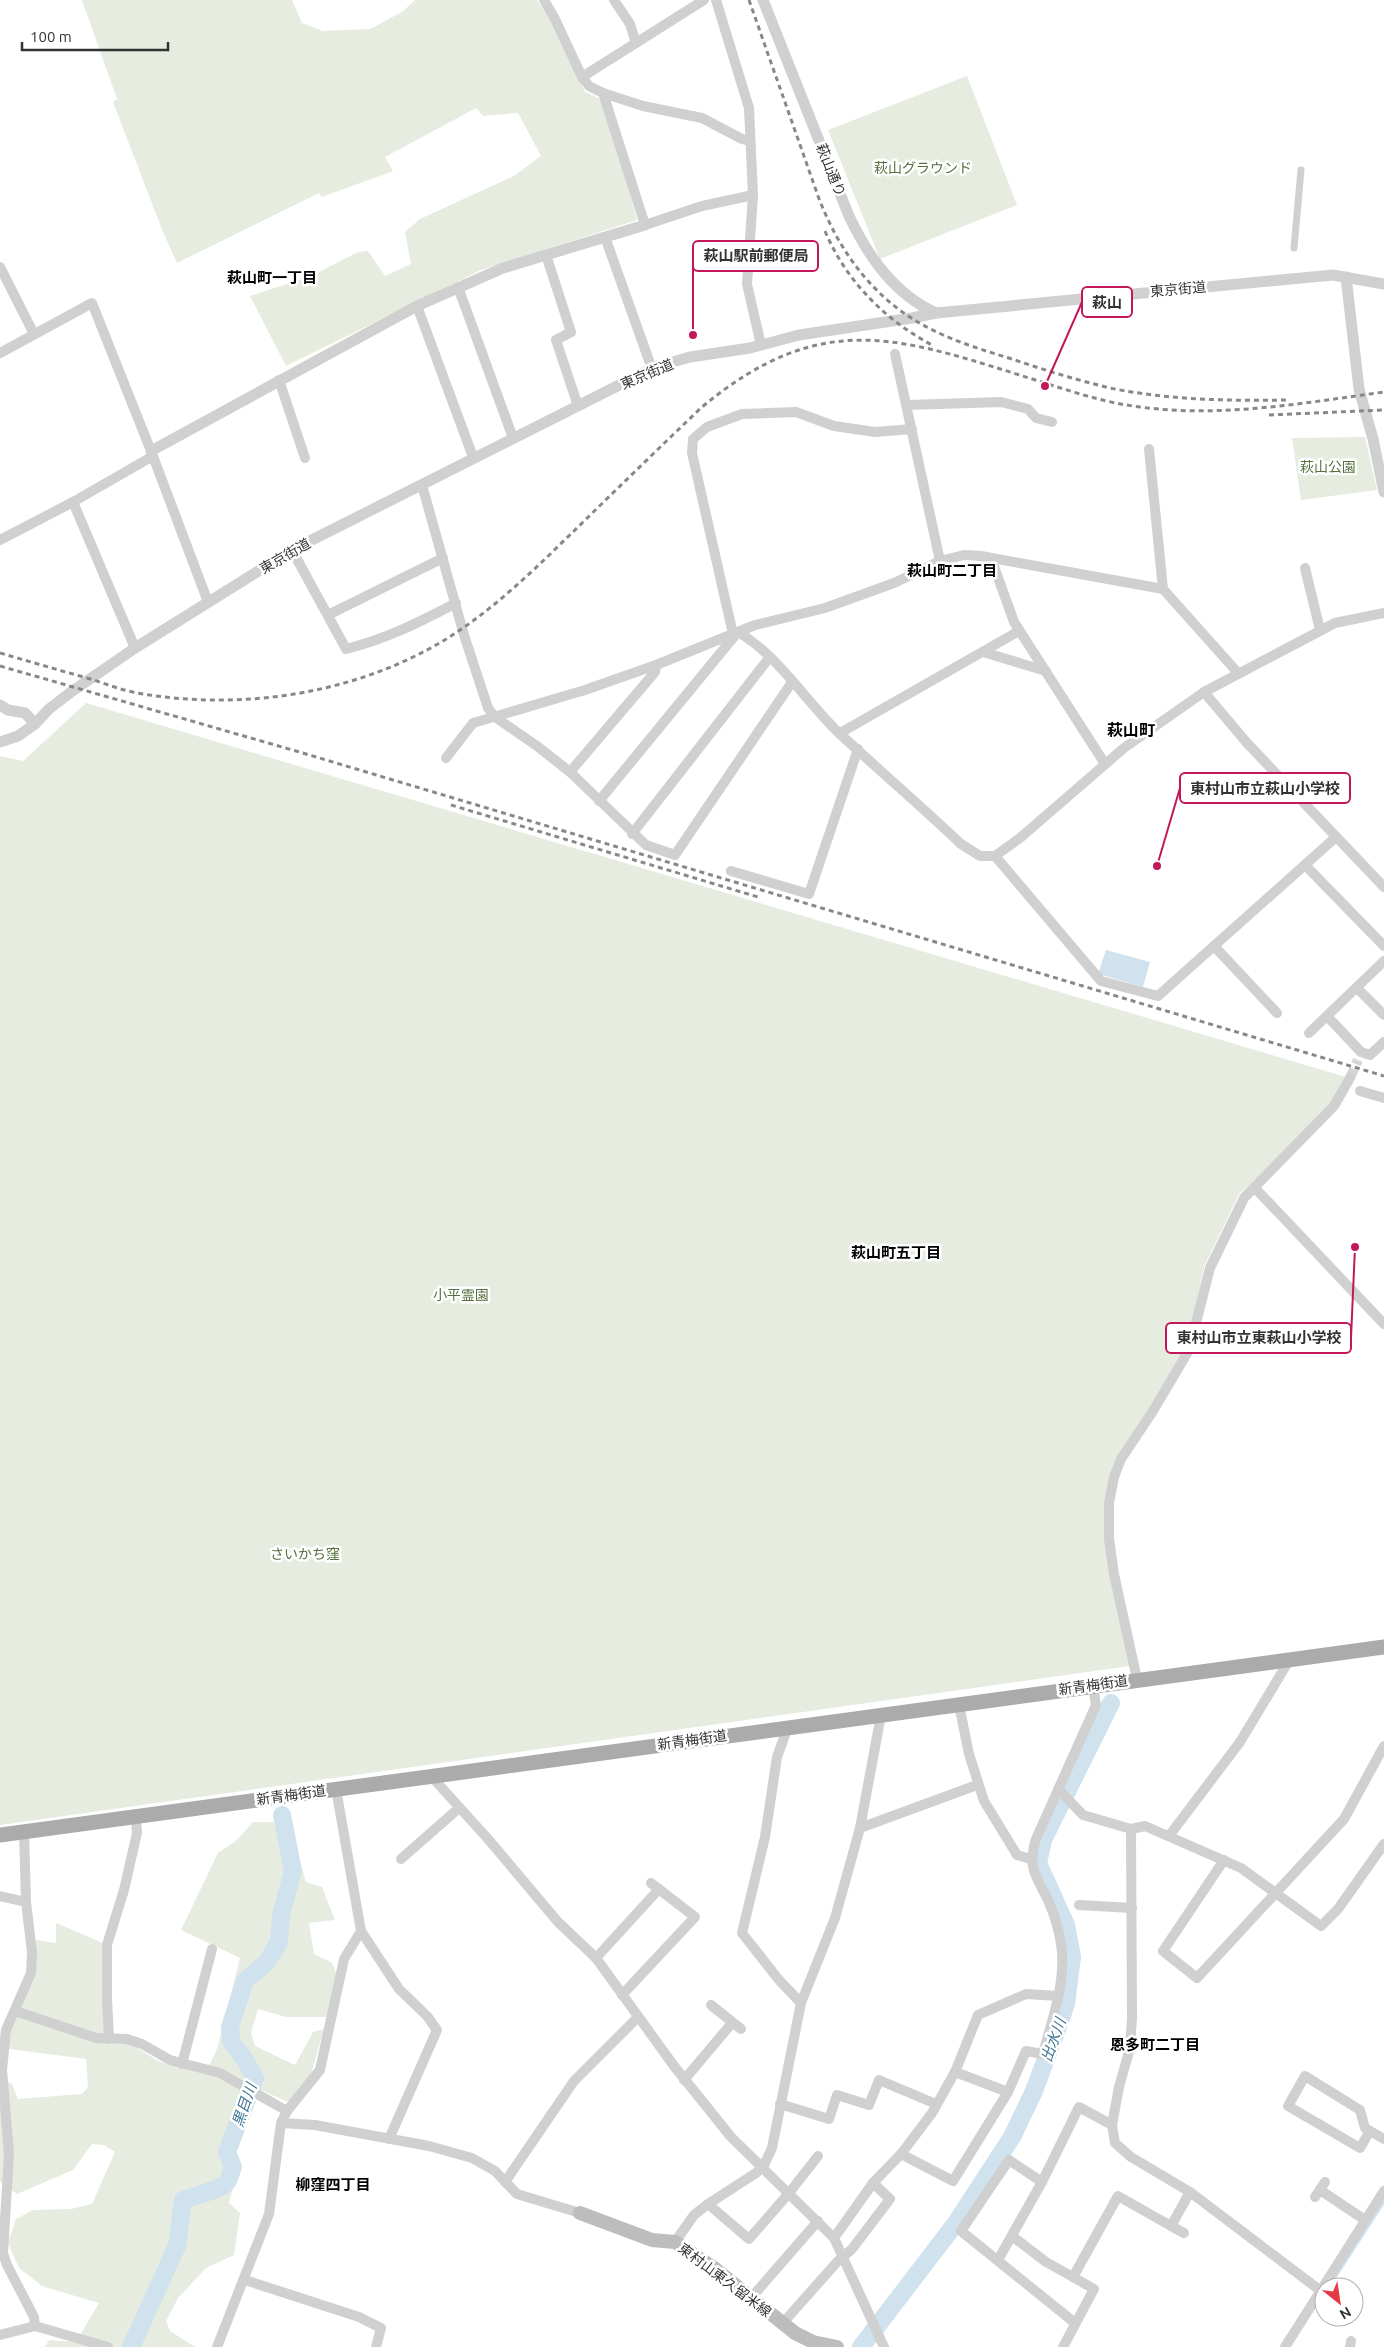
<svg xmlns="http://www.w3.org/2000/svg" width="1384" height="2347" viewBox="0 0 1384 2347" font-family="Ubuntu,'Noto Sans JP',sans-serif">
<style>
.green{fill:#e6ecdf}
.water{fill:#cfe2ee}
.lines{fill:none;stroke-linecap:round;stroke-linejoin:round}
.stream{stroke:#cfe2ee;stroke-width:3}
.river{stroke:#cfe2ee;stroke-width:18}
.minor-tunnel{stroke:#d6d6d6;stroke-width:10;stroke-dasharray:10 5;stroke-linecap:butt}
.pedestrian{stroke:#d0d0d0;stroke-width:7}
.minor{stroke:#d0d0d0;stroke-width:10}
.tertiary{stroke:#d0d0d0;stroke-width:11}
.secondary{stroke:#bdbdbd;stroke-width:14}
.primary{stroke:#ababab;stroke-width:15}
.rail{stroke:#888;stroke-width:3;stroke-dasharray:5 4;stroke-linecap:butt}
.labels{text-anchor:middle;dominant-baseline:central;stroke-width:5;stroke-linejoin:round;paint-order:stroke}
.park-label{font-size:14px;fill:#56703f;stroke:#fff}
.street-label{font-size:14px;fill:#333;stroke:#fff}
.neighbourhood-label{font-size:15px;font-weight:bold;fill:#000;stroke:#fff}
.water-label{font-size:15px;font-style:italic;fill:#3f7597;stroke:#fff}
.quarter-label{font-size:16px;font-weight:bold;fill:#000;stroke:#fff}
.leader{fill:none;stroke:#c2185b;stroke-width:2}
.callout-dot{fill:#c2185b;stroke:#fff;stroke-width:2}
.callout{fill:#fff;stroke:#c2185b;stroke-width:2}
.callout-label{font-size:15px;text-anchor:middle;font-weight:bold;fill:#333}
</style>
<rect width="100%" height="100%" fill="#fff"/>
<g class="green">
<polygon points="82,0 292,0 302,23 323,31 370,29 402,12 415,0 537,0 553,24 585,92 603,100 637,220 481,270 286,366 250,296 311,276 358,252 368,251 385,276 411,264 405,232 420,219 514,176 541,156 518,113 483,116 476,108 385,157 393,171 322,197 319,193 177,263 163,232 113,102 117,99"/>
<polygon points="967,76 1017,205 880,259 828,130"/>
<polygon points="1365,437 1377,490 1301,500 1292,438"/>
<polygon points="86,703 1346,1077 1331,1105 1261,1177 1239,1194 1204,1267 1186,1350 1161,1393 1117,1458 1107,1500 1130,1666 0,1825 0,756 23,761"/>
<polygon points="253,1822 288,1822 306,1882 322,1887 335,1920 309,1923 314,1954 332,1963 336,1973 327,2017 286,2017 258,2009 251,2033 255,2046 295,2065 313,2032 324,2029 311,2074 288,2102 261,2090 255,2098 233,2151 236,2176 229,2203 240,2213 234,2255 206,2268 178,2298 166,2321 170,2331 195,2347 45,2347 49,2340 76,2342 99,2303 42,2286 19,2268 8,2243 16,2219 33,2210 71,2209 92,2204 115,2152 104,2145 92,2144 73,2170 17,2194 0,2182 0,2078 12,2084 18,2099 82,2094 88,2087 86,2059 9,2049 9,2035 34,1972 36,1940 56,1943 56,1923 103,1943 106,2043 131,2044 158,2061 205,2074 217,2049 240,1958 181,1930 218,1853 237,1840"/>
</g>
<polygon class="water" points="1106,950 1150,962 1143,987 1098,974"/>
<g class="lines">
<polyline class="stream" points="1334,2279 1384,2202"/>
<g class="river">
<path d="M131,2347L177,2246L183,2200C193,2196 221,2190 227,2182C230,2178 231,2171 233,2167L227,2152L255,2078L245,2060L231,2041L230,2027L245,1981L267,1962L279,1942L281,1915L293,1871L282,1815"/>
<polyline points="861,2347 956,2223 1012,2137 1034,2091 1057,2029 1066,2004 1072,1957 1066,1925 1038,1863 1043,1840 1111,1703"/>
</g>
<polyline class="minor-tunnel" points="1350,1078 1358,1060"/>
<polyline class="pedestrian" points="1294,248 1301,170"/>
<g class="minor">
<polyline points="544,0 555,19 582,77 589,86 603,93 645,225 702,206 753,195"/>
<polyline points="614,0 630,24 636,43"/>
<polyline points="716,0 749,108 753,195 747,284 761,345"/>
<polyline points="582,77 704,0"/>
<polyline points="603,93 643,106 702,118 742,139 750,141"/>
<polyline points="605,237 652,369"/>
<polyline points="546,255 571,332 556,340 578,406"/>
<polyline points="0,267 34,334"/>
<polyline points="458,287 513,438"/>
<polyline points="417,306 473,457"/>
<polyline points="0,353 92,303 151,451 208,602"/>
<polyline points="895,354 940,561"/>
<polyline points="279,380 305,458"/>
<polyline points="907,405 1001,402 1028,409 1036,418 1052,422"/>
<polyline points="1149,449 1163,589"/>
<polyline points="422,485 464,635 488,708 495,717 537,746 570,772 646,845 675,855 792,682"/>
<polyline points="73,502 135,648"/>
<polyline points="0,540 73,502 153,456"/>
<path d="M292,550L346,649C386,639 420,622 456,603"/>
<polyline points="991,558 1014,622 1105,764"/>
<polyline points="1305,568 1320,630"/>
<polyline points="328,615 443,558"/>
<path d="M738,632C779,656 806,702 840,734C880,771 921,806 961,844L980,856H995L1020,838L1124,748L1204,692L1335,623L1384,613"/>
<polyline points="733,634 692,453 693,439 707,427 742,414 796,412 834,426 875,432 912,429"/>
<polyline points="983,652 1046,671"/>
<polyline points="1204,692 1247,743 1384,887"/>
<polyline points="840,733 1019,631"/>
<polyline points="446,758 473,723 585,690 656,665 755,625 825,608 894,583 940,561 964,555 981,556 1163,589 1238,673"/>
<polyline points="570,772 655,672 656,665"/>
<polyline points="599,801 737,633"/>
<polyline points="632,834 769,658"/>
<polyline points="995,856 1101,981 1158,996 1336,837"/>
<polyline points="1305,865 1384,946"/>
<polyline points="731,871 809,894 858,749"/>
<polyline points="1214,946 1277,1013"/>
<polyline points="1357,988 1384,1015"/>
<polyline points="1327,1016 1361,1052 1370,1055 1384,1042"/>
<polyline points="1309,1033 1384,961"/>
<polyline points="1360,1091 1384,1098"/>
<polyline points="1255,1188 1384,1324"/>
<polyline points="1137,1679 1114,1574 1109,1539 1109,1503 1114,1477 1121,1459 1153,1411 1189,1350 1210,1268 1244,1198 1334,1106 1350,1078"/>
<polyline points="959,1705 969,1754 984,1801 1017,1855 1031,1859"/>
<polyline points="788,1727 777,1757 765,1837 742,1933 779,1980 801,2003"/>
<polyline points="431,1776 488,1839 558,1922 596,1958 674,2066 731,2137 834,2238 884,2347"/>
<polyline points="1058,1789 1083,1815 1131,1829 1145,1826 1241,1868 1321,1926 1338,1909 1384,1844"/>
<polyline points="860,1828 977,1785"/>
<polyline points="1131,1829 1132,2018 1130,2048 1119,2087 1112,2125 1115,2143 1131,2157 1190,2192 1321,2291"/>
<polyline points="24,1832 26,1902"/>
<polyline points="1169,1836 1240,1742 1290,1659"/>
<polyline points="401,1859 459,1808"/>
<polyline points="1224,1860 1163,1951 1197,1978 1344,1819 1384,1746"/>
<polyline points="0,1896 26,1902 32,1952 31,1973 6,2030 2,2070 9,2154 3,2253 7,2265 34,2317 35,2326"/>
<polyline points="1079,1905 1132,1908"/>
<polyline points="361,1931 399,1989 427,2016 437,2030 389,2139"/>
<polyline points="596,1958 659,1889"/>
<polyline points="622,1995 695,1917 651,1883"/>
<polyline points="711,2005 741,2029"/>
<polyline points="15,2011 96,2038 127,2039 142,2044 170,2060 220,2073 287,2111"/>
<polyline points="109,2039 107,1999 107,1945 124,1890 137,1833 136,1817"/>
<polyline points="182,2064 212,1949"/>
<polyline points="684,2080 732,2023"/>
<path d="M1008,2092L1026,2051L1043,2054C1052,2019 1067,1980 1061,1944C1059,1930 1054,1914 1048,1900C1036,1876 1027,1868 1036,1839L1096,1705L1093,1686"/>
<polyline points="780,2104 829,2119 837,2095 869,2105 879,2080 936,2104"/>
<polyline points="281,2123 315,2125 429,2146 472,2158 495,2171 517,2194 580,2213"/>
<polyline points="1370,2131 1360,2148 1288,2106 1305,2076 1360,2110 1365,2128 1384,2139"/>
<polyline points="901,2154 953,2181 1008,2092 955,2072"/>
<polyline points="505,2182 574,2081 637,2018"/>
<polyline points="1042,2182 1009,2160 961,2231 1075,2323"/>
<polyline points="1320,2190 1365,2220"/>
<polyline points="1315,2197 1325,2182"/>
<polyline points="708,2204 749,2239 789,2193 818,2156"/>
<polyline points="1171,2226 1184,2233"/>
<polyline points="1012,2236 1046,2262 1073,2277"/>
<polyline points="834,2238 873,2183 901,2154 932,2113 955,2072 978,2015 1026,1994 1058,1996"/>
<polyline points="675,2242 694,2215 708,2204 756,2173 763,2167 772,2148 801,2003 835,1918 860,1828 881,1715"/>
<polyline points="998,2260 1042,2182 1079,2107 1112,2125"/>
<polyline points="245,2280 359,2317 381,2328 376,2347"/>
<polyline points="751,2298 818,2221"/>
<polyline points="782,2324 837,2262 852,2249 890,2199 873,2183"/>
<polyline points="0,2335 35,2326 108,2347"/>
<polyline points="217,2347 269,2214 281,2123 287,2111 320,2070 344,1959 361,1931 336,1789"/>
<polyline points="1063,2347 1094,2289 1073,2277 1118,2196 1171,2226 1190,2192"/>
<polyline points="1285,2347 1384,2191"/>
<polyline points="1350,2347 1351,2341"/>
</g>
<g class="tertiary">
<path d="M763,0L849,216C868,256 894,294 936,313"/>
<polyline points="1346,277 1359,389 1373,439 1384,492"/>
<polyline points="151,451 417,306 503,268 645,225"/>
<polyline points="0,705 8,710 25,713 35,724"/>
<polyline points="0,742 18,736 35,724 49,709 71,692 135,648 292,550 655,367 690,357 750,348 799,335 912,318 936,313 1333,275 1384,284"/>
</g>
<polyline class="secondary" points="580,2213 652,2240 675,2242 714,2268 795,2333 813,2342 837,2347"/>
<polyline class="primary" points="0,1835 1384,1647"/>
<g class="rail">
<path d="M749,0L818,196C834,238 857,275 892,304C927,333 969,346 1012,359C1044,370 1077,380 1110,388C1168,400 1229,401 1288,400"/>
<path d="M825,231C846,281 885,320 932,345"/>
<polyline points="1269,415 1384,410"/>
<path d="M0,653C31,662 62,671 94,680C108,685 122,690 137,693C240,711 352,695 443,641C494,610 537,567 579,526C620,486 661,446 702,407C826,304 906,340 1045,383C1076,393 1107,403 1140,407C1222,418 1303,403 1384,392"/>
<polyline points="0,666 296,751 1384,1076"/>
<polyline points="451,805 758,897"/>
</g>
</g>
<g class="labels">
<g class="park-label">
<text x="923" y="168">萩山グラウンド</text>
<text x="1328" y="467">萩山公園</text>
<text x="461" y="1295">小平霊園</text>
<text x="305" y="1554">さいかち窪</text>
</g>
<g class="street-label">
<text transform="translate(831 170) rotate(68)">萩山通り</text>
<text transform="translate(1178 289) rotate(-5)">東京街道</text>
<text transform="translate(647 374) rotate(-23)">東京街道</text>
<text transform="translate(285 556) rotate(-30)">東京街道</text>
<text transform="translate(1093 1685) rotate(-8)">新青梅街道</text>
<text transform="translate(692 1740) rotate(-8)">新青梅街道</text>
<text transform="translate(291 1795) rotate(-8)">新青梅街道</text>
<text transform="translate(725 2280) rotate(37)">東村山東久留米線</text>
</g>
<g class="neighbourhood-label">
<text x="272" y="277">萩山町一丁目</text>
<text x="952" y="570">萩山町二丁目</text>
<text x="896" y="1252">萩山町五丁目</text>
<text x="1155" y="2044">恩多町二丁目</text>
<text x="333" y="2184">柳窪四丁目</text>
</g>
<g class="water-label">
<text transform="translate(1053 2040) rotate(-70)">出水川</text>
<text transform="translate(244 2105) rotate(-71)">黒目川</text>
</g>
<g class="quarter-label">
<text x="1131" y="730">萩山町</text>
</g>
</g>
<path class="leader" d="M693 335L693 256M1045 386L1082 302M1157 866L1180 788M1355 1247L1351 1338"/>
<g class="callout-dot">
<circle cx="693" cy="335" r="5"/>
<circle cx="1045" cy="386" r="5"/>
<circle cx="1157" cy="866" r="5"/>
<circle cx="1355" cy="1247" r="5"/>
</g>
<g class="callout">
<rect x="693" y="241" width="125" height="30" rx="5"/>
<rect x="1082" y="287" width="50" height="30" rx="5"/>
<rect x="1180" y="773" width="170" height="30" rx="5"/>
<rect x="1166" y="1323" width="185" height="30" rx="5"/>
</g>
<g class="callout-label">
<text x="756" y="261">萩山駅前郵便局</text>
<text x="1107" y="308">萩山</text>
<text x="1265" y="794">東村山市立萩山小学校</text>
<text x="1259" y="1343">東村山市立東萩山小学校</text>
</g>
<g transform="translate(1339 2302) rotate(150)"><circle r="24" fill="#ffffff" stroke="#adadad"/>
<path d="M0-4L9 19L0 12L-9 19Z" fill="#e63946"/>
<text y="-8" font-size="14" font-weight="bold" text-anchor="middle" fill="#333333">N</text>
</g>
<path d="M22 42v8h146v-8" fill="none" stroke="#333333" stroke-width="2.5"/>
<text x="30" y="42" font-size="15" fill="#333333" stroke="#ffffff" stroke-width="4" paint-order="stroke">100 m</text>
</svg>
